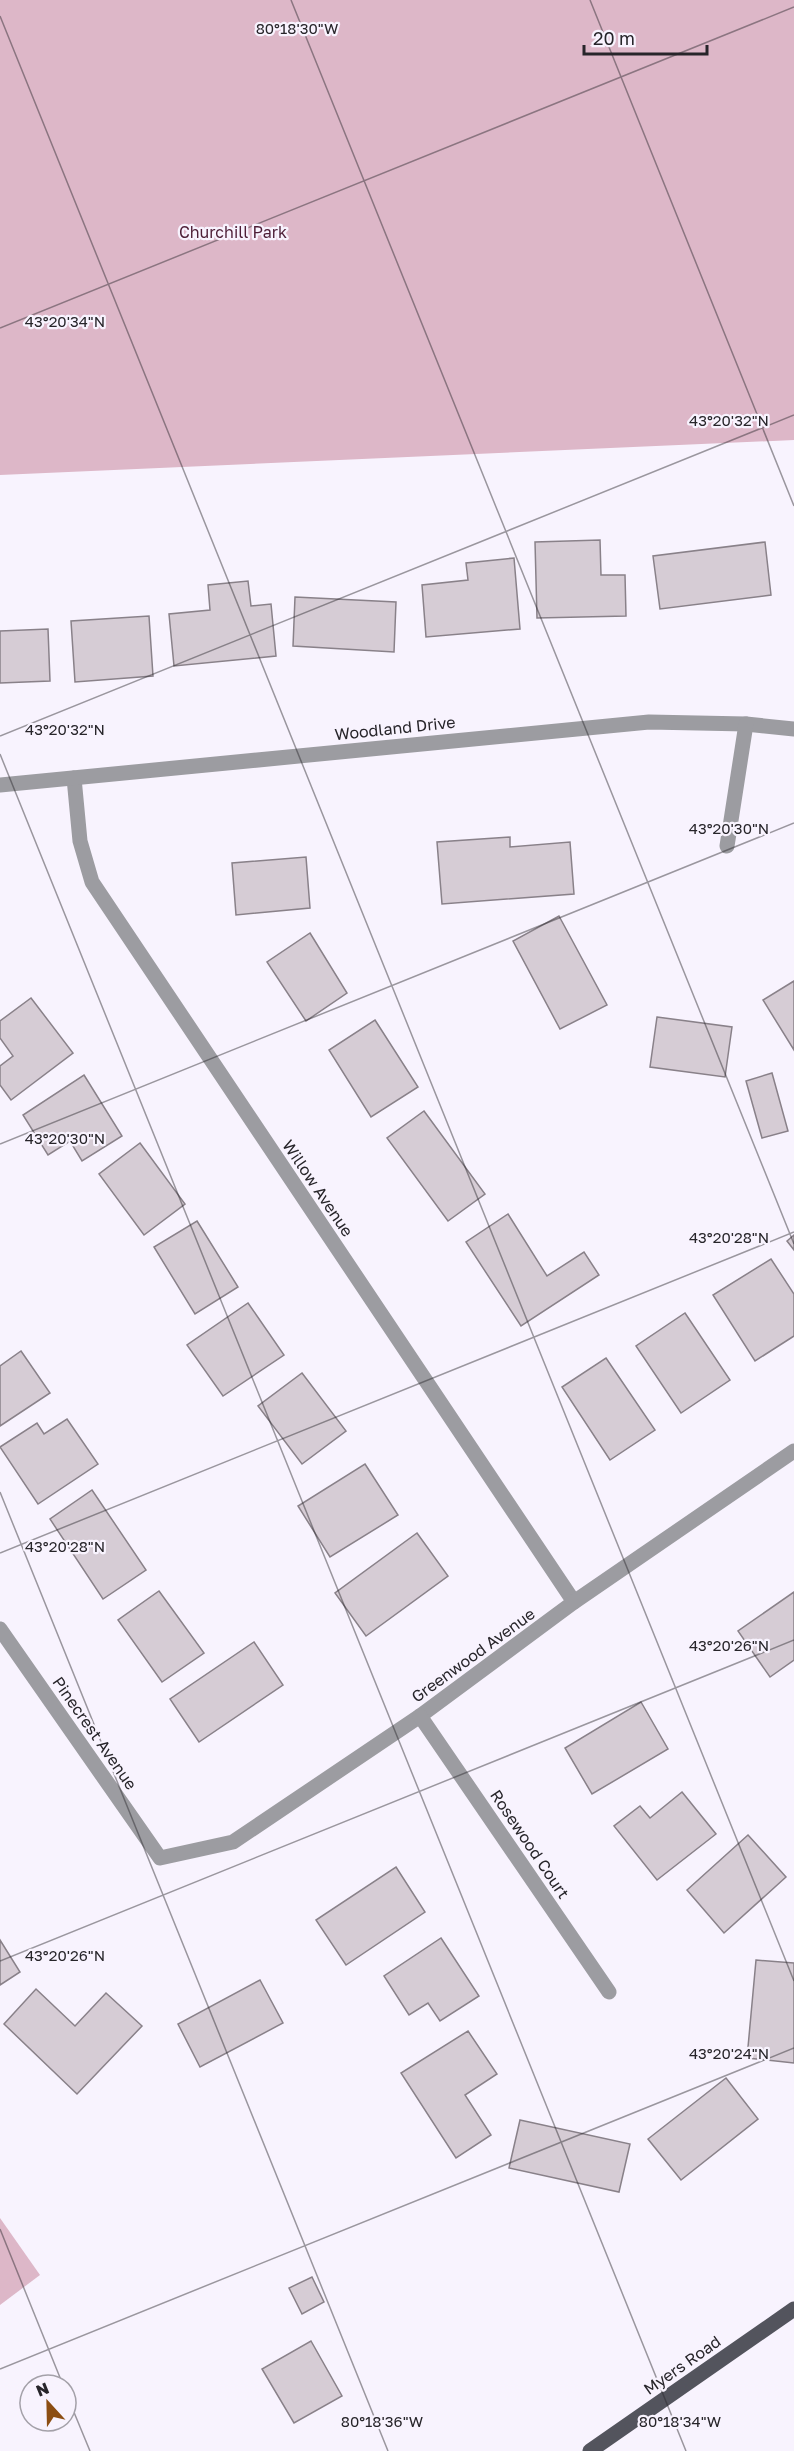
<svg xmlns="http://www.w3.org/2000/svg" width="794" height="2451" viewBox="0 0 794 2451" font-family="'Golos Text',sans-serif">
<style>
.green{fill:#ddb7c8}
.building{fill:#d6ccd5;stroke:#898189;stroke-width:1.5}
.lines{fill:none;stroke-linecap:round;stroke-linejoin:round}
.minor{stroke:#9c9ca1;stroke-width:15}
.major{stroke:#53545d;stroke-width:15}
.ticks{fill:none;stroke:#27252a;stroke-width:1.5;stroke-opacity:0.45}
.labels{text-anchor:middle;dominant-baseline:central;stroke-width:4.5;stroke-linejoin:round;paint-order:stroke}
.park-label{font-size:16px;fill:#4e1e37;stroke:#f8f3fe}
.street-label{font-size:16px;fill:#27252a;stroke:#f8f3fe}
.ticks-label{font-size:15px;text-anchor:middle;fill:#27252a;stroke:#f8f3fe;stroke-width:4.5;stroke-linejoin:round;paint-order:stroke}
</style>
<rect width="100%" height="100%" fill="#f8f3fe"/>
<g class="green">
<polygon points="0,0 794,0 794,440 0,475"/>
<polygon points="0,2218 40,2275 0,2305"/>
</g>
<g class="building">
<polygon points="600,540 601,575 625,575 626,616 537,618 535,542"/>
<polygon points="765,542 771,595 660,609 653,556"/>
<polygon points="514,558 520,629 426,637 422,585 468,580 466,563"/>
<polygon points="248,581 251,606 271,604 276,656 174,666 169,614 210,610 208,585"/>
<polygon points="295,597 396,602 394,652 293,646"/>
<polygon points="149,616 153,676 75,682 71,621"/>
<polygon points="48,629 50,681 0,683 0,631"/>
<polygon points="510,837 510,847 570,842 574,894 442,904 437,842"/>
<polygon points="306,857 310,908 236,915 232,863"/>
<polygon points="559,916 607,1005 560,1029 513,941"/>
<polygon points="310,933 347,993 306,1021 267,962"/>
<polygon points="794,981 794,1050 763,1000"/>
<polygon points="31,998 73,1053 11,1100 0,1085 0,1066 13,1056 0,1038 0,1021"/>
<polygon points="657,1017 732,1027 725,1077 650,1067"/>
<polygon points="375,1020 418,1087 371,1117 329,1050"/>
<polygon points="772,1073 788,1131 762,1138 746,1081"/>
<polygon points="84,1075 122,1136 82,1161 70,1141 48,1155 23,1115"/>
<polygon points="424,1111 485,1194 448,1221 387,1138"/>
<polygon points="140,1143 185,1204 144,1235 99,1174"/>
<polygon points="508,1214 547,1276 584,1252 599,1275 521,1326 466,1242"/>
<polygon points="197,1221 238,1287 195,1314 154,1247"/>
<polygon points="794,1235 794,1250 787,1241"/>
<polygon points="771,1259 794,1294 794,1336 755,1361 713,1295"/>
<polygon points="248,1303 284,1355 223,1396 187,1345"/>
<polygon points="685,1313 730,1380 681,1413 636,1346"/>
<polygon points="21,1351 50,1393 0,1426 0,1366"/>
<polygon points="606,1358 655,1430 610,1460 562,1387"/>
<polygon points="302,1373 346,1431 302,1464 258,1406"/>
<polygon points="67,1419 98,1464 38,1504 0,1447 37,1423 44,1434"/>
<polygon points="365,1464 398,1515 330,1557 298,1506"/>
<polygon points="92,1490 146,1570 103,1599 50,1519"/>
<polygon points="417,1533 448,1576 366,1636 335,1593"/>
<polygon points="159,1591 204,1653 162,1682 118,1620"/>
<polygon points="794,1592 794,1660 770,1677 738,1631"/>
<polygon points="254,1642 283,1685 199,1742 170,1699"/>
<polygon points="641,1702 668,1749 592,1794 565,1748"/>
<polygon points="682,1792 716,1834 657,1880 614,1826 640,1806 650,1818"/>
<polygon points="748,1835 786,1877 724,1933 687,1890"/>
<polygon points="396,1867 425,1912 346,1965 316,1920"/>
<polygon points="441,1938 479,1996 440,2021 428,2003 409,2015 384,1976"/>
<polygon points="0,1940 20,1972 0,1985"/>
<polygon points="756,1960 794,1963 794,2063 747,2058"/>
<polygon points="260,1980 283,2023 200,2067 178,2024"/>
<polygon points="36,1989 75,2026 106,1993 142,2026 77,2094 4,2024"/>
<polygon points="468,2031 497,2074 465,2095 491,2135 456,2158 401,2073"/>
<polygon points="726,2078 758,2119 681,2180 648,2139"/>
<polygon points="520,2120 630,2144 619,2192 509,2168"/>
<polygon points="312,2277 324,2302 302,2314 289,2288"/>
<polygon points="311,2341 342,2396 294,2423 262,2369"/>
</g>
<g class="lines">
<g class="minor">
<polyline points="74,778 80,841 92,882 574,1602"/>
<polyline points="0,785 649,722 746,724 794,729"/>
<polyline points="727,846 746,724"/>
<polyline points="0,1629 160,1858 233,1842 420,1716 574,1602 794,1451"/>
<polyline points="420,1716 609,1992"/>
</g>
<polyline class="major" points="590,2451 794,2309"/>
</g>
<path class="ticks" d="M291,0L794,1244M590,0L794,506M0,16L794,1981M0,328L794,7M0,736L794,415M0,754L686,2451M0,1144L794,823M0,1492L388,2451M0,1553L794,1232M0,1961L794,1640M0,2229L63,2385M0,2369L794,2048M66,2393L90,2451"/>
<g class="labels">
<g class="park-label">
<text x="233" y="232">Churchill Park</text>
</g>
<g class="street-label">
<text transform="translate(395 728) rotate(-6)">Woodland Drive</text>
<text transform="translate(318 1188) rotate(56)">Willow Avenue</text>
<text transform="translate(473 1655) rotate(-36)">Greenwood Avenue</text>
<text transform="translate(95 1733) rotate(55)">Pinecrest Avenue</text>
<text transform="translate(530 1844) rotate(56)">Rosewood Court</text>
<text transform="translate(682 2365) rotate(-35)">Myers Road</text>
</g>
</g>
<g class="ticks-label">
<text x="297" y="34">80°18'30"W</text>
<text x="65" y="327">43°20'34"N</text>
<text x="729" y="426">43°20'32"N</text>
<text x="65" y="735">43°20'32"N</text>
<text x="729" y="834">43°20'30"N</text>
<text x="65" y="1144">43°20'30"N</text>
<text x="729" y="1243">43°20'28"N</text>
<text x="65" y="1552">43°20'28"N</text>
<text x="729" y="1651">43°20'26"N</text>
<text x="65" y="1961">43°20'26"N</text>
<text x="729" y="2059">43°20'24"N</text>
<text x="382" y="2427">80°18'36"W</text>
<text x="680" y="2427">80°18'34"W</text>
</g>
<g transform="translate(48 2403) rotate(338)"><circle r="28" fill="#f8f3fe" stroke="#a4a1a9" stroke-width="1.5"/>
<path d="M0-4.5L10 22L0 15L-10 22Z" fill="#8c4e13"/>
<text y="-9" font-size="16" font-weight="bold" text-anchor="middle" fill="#27252a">N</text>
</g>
<path d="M584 45v9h123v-9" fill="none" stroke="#27252a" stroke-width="3"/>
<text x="593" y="45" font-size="18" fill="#27252a" stroke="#f8f3fe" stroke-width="4.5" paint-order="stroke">20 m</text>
</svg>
